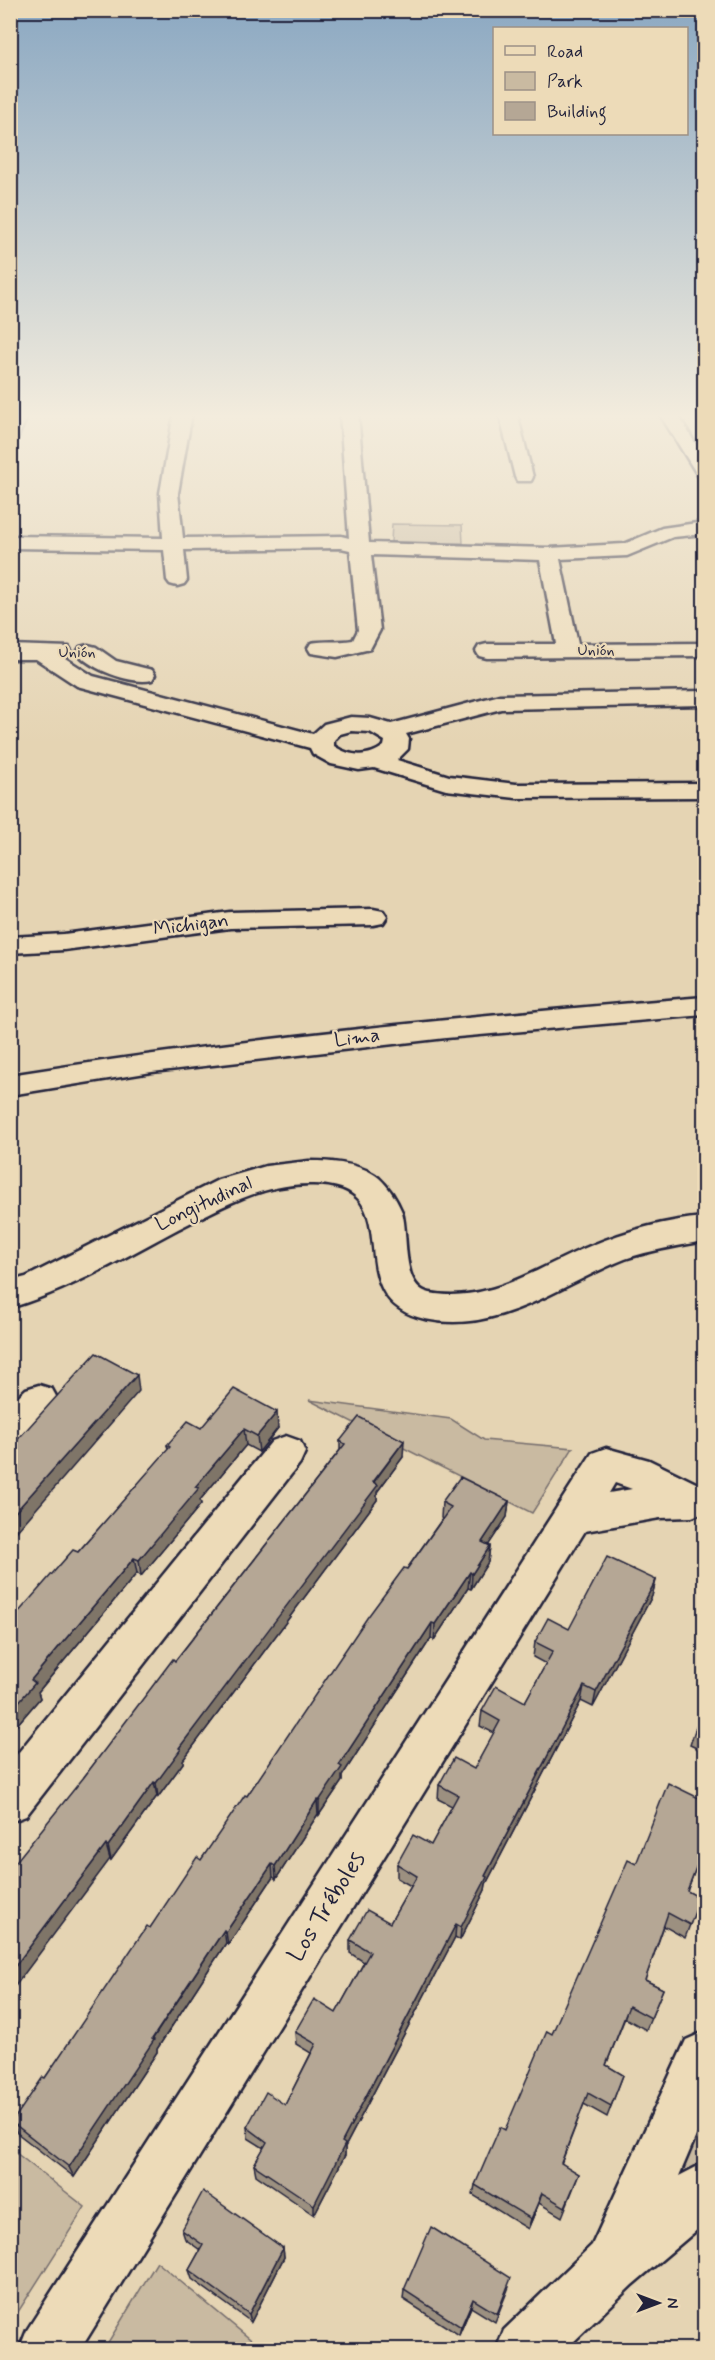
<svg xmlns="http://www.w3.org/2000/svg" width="715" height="2360" viewBox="0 0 715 2360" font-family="Mynerve,sans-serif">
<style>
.green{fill:#c9baa1;stroke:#766e6e;stroke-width:1.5}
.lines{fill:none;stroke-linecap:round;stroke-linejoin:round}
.minor-casing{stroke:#22223b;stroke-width:5}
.minor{fill:#eddbb8;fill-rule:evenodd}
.wall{fill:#9c9080;stroke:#22223b;stroke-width:1.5}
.shaded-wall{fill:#7f7568;stroke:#22223b;stroke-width:1.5}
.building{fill:#b5a795;stroke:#22223b;stroke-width:1.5}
.labels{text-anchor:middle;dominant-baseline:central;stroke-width:4.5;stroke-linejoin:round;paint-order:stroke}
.far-street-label{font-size:16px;fill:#22223b;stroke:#eddbb8}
.street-label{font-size:20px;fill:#22223b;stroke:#eddbb8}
.near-street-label{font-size:24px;fill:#22223b;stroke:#eddbb8}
</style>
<rect width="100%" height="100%" fill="#e5d4b3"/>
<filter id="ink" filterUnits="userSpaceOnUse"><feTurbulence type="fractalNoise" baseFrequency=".0167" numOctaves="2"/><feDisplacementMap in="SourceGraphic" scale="12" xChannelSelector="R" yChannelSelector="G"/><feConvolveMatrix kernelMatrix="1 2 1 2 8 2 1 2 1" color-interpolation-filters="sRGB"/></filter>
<g filter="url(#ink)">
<g class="green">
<polygon points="392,524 462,525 463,543 391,542"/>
<polygon points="309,1400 451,1419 484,1440 573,1448 532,1513"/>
<polygon points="704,2097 704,2161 662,2197"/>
<polygon points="11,2149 85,2207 11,2323"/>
<polygon points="157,2262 262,2349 104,2349"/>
</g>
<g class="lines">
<defs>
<g id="minor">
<polygon points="11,413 29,413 16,441 10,442"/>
<path d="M174,413H192L178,493L183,538L341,536L349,538L340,413H358L369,543L549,548L624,544L662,528L704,522V534L673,537L627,556L560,559L578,644L704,643V656L487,658L479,656L476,651L479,646L487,644H556L540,560L371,555L380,630L370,649L337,657L311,653L308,648L311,643C325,640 337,643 353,640L358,630L350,550L341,548L184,550L187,580L184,584L177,586L170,584L167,580L164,550L10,548V536L163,538L160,493Z"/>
<polygon points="499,413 517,413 533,477 531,481 517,481 515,477"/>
<polygon points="659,413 677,413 704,458 704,477 698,476"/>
<path d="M10,645L69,647L72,652L65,658L93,676L313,734L324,724L351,717L370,718L391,724L500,695L704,691V705L501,709L406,734L409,739L408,749L397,760L449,776L516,784L704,783V797L516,798L446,790L374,768L359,770L331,764L313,754L310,748L77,686L36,659H10ZM351,731L370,732L385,741L384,746C368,758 351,757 334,746V740L340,734Z"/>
<path d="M88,645L96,647L116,661L152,670L155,675L152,680C132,685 89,669 77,652L80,647Z"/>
<polygon points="373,909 383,911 387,917 383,923 373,925 230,928 64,950 10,953 10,937 64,934 230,912"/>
<path d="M704,997V1015L446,1038L152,1072L10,1095V1075C241,1038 472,1016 704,997Z"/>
<path d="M309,1161C332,1161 361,1163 379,1178C389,1187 397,1200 402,1212C409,1235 400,1287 430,1293C490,1304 538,1267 590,1246C626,1231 666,1220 704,1217V1241C678,1246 651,1250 625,1259C561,1284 499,1335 425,1319C330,1298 419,1181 309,1184C258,1185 222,1207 178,1229C123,1258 70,1290 10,1308V1281L26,1277L218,1180L266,1166Z"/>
<path d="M39,1385L52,1389L58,1400C48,1419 30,1438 10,1444V1404L26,1389Z"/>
<polygon points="286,1436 300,1441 305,1452 300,1463 26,1816 10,1822 10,1763 272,1441"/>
<path d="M606,1448L649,1460L704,1487V1512L692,1517L660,1518L585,1531L80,2350H19L27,2330L592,1453ZM615,1483L632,1489L609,1493Z"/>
<polygon points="704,2032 704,2117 679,2176 704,2163 704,2224 632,2285 565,2350 496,2350 504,2330 592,2245 686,2040"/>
</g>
</defs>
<use href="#minor" class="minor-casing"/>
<use href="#minor" class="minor"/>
</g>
<g class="wall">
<polygon points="201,1428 278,1428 259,1452 246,1445 200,1500 201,1504 141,1576 137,1573 38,1692 40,1698 10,1733 78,1552 168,1450 167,1445"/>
<polygon points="340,1441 403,1457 377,1492 377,1500 183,1760 183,1763 158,1797 157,1796 111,1860 110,1859 84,1777 340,1450"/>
<polygon points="509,1501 507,1517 488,1545 490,1546 488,1562 471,1589 468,1588 434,1640 431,1638 342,1776 342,1781 319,1815 318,1814 276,1879 273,1877 228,1945 226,1943 157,2049 157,2052 74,2177 17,2133 12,2122 45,2078 150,1928 201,1860 247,1796 442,1519 441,1518 442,1502"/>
<polygon points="656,1580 652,1596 593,1707 581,1701 486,1884 485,1890 460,1940 455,1937 345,2147 345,2155 314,2215 256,2175 254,2165 264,2148 248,2138 247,2127 285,2105 311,2053 296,2044 295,2032 336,2013 364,1962 350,1953 350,1940 390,1923 411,1886 397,1878 397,1864 431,1845 452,1806 438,1799 439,1785 474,1769 494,1733 480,1726 482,1711 525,1702 546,1664 533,1657 535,1642 569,1629"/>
<polygon points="705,1708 705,1752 690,1745 695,1730"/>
<polygon points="705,1801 705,1847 704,1847 687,1891 700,1898 685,1938 664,1926 645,1980 663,1989 646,2030 625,2018 606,2065 623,2075 607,2117 584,2104 561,2164 579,2174 562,2217 539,2203 528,2229 473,2195 475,2185 505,2130 636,1864"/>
<polygon points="182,2230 283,2248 284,2257 251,2322 192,2279 189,2270 200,2250 185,2239"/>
<polygon points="509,2287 495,2322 471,2307 459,2335 403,2299 404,2290"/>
</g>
<g class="shaded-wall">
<polygon points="137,1375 139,1391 10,1539 10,1518"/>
<polygon points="277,1412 278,1428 259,1452 257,1436"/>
<polygon points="244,1429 246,1445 200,1500 201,1504 141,1576 139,1560 195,1487"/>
<polygon points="404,1441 403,1457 377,1492 377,1500 183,1760 183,1763 158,1797 156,1783 179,1748"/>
<polygon points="509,1501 507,1517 480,1558 482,1542"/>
<polygon points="490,1546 488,1562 471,1589 472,1574"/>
<polygon points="134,1558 137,1573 38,1692 40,1698 10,1733 10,1712 31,1680"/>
<polygon points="470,1572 468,1588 434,1640 435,1624"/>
<polygon points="656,1580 652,1596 593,1707 596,1692"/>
<polygon points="432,1623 431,1638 342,1776 342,1781 319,1815 319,1801 339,1765"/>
<polygon points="584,1686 581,1701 486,1884 485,1890 460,1940 461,1927 485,1876"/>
<polygon points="154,1782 157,1796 111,1860 108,1846"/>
<polygon points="317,1800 318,1814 276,1879 275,1866"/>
<polygon points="106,1845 110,1859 10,1993 10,1973"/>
<polygon points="272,1864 273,1877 228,1945 226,1932"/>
<polygon points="456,1924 455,1937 345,2147 345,2155 314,2215 314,2205 342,2142"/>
<polygon points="224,1930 226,1943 157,2049 157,2052 74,2177 69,2167"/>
<polygon points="542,2193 539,2203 528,2229 531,2219"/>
<polygon points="283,2248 284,2257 251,2322 249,2314"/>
<polygon points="473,2299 471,2307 459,2335 461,2327"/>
</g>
<g class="building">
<polygon points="96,1353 137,1375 10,1518 10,1448"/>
<polygon points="234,1389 277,1412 257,1436 244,1429 195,1487 199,1488 139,1560 134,1558 31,1680 35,1683 10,1712 10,1622 73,1550 78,1552 170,1447 167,1445 188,1421 201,1428"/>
<polygon points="359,1417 404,1441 373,1482 378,1485 179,1748 181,1749 156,1783 154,1782 108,1846 106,1845 10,1973 10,1869 84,1777 173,1659 175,1661 345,1444 340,1441"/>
<polygon points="460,1477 509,1501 482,1542 490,1546 472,1574 470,1572 435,1624 432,1623 339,1765 342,1767 319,1801 317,1800 275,1866 272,1864 226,1932 224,1930 152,2039 154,2040 69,2167 12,2122 43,2077 45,2078 147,1926 150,1928 197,1857 201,1860 245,1795 247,1796 367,1618 404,1568 407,1569 451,1507 442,1502"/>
<polygon points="607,1557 656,1580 596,1692 584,1686 485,1876 487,1877 461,1927 456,1924 342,2142 345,2144 314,2205 254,2165 267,2142 247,2127 266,2092 285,2105 316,2044 295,2032 314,1999 336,2013 370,1952 350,1940 367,1910 390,1923 417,1876 397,1864 413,1835 431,1845 458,1795 439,1785 454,1758 474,1769 500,1721 482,1711 496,1686 525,1702 553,1651 535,1642 548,1618 569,1629"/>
<polygon points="705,1708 705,1735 695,1730"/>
<polygon points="668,1783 705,1801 705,1844 687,1891 700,1898 690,1925 668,1913 645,1980 663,1989 651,2018 629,2006 606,2065 623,2075 611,2106 588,2093 561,2163 579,2174 565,2207 542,2193 531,2219 475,2185 500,2127 505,2130 547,2031 552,2034 628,1860 636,1864"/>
<polygon points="203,2191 283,2248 249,2314 189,2270 203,2245 182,2230"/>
<polygon points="431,2227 511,2278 497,2314 473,2299 461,2327 404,2290"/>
</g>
</g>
<linearGradient id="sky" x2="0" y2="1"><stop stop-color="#8ba8c2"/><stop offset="0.56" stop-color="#f3ecdd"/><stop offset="1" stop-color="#f3ecdd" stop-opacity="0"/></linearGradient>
<rect width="715" height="743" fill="url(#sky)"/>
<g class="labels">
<g class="far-street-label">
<text x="596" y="650">Unión</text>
<text x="77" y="652">Unión</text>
</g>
<g class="street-label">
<text transform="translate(191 925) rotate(-7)">Michigan</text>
<text transform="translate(357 1038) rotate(-7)">Lima</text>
<text transform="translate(204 1204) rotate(-25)">Longitudinal</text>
</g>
<g class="near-street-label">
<text transform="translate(327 1907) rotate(-58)">Los Tréboles</text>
</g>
</g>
<rect width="715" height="2360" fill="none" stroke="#eddbb8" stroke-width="36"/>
<rect x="18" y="18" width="679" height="2324" fill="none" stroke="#22223b" stroke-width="2" filter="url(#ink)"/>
<rect x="493" y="27" width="195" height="108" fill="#eddbb8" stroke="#9c9186" stroke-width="1.5"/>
<rect x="505" y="46" width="30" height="9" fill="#eddbb8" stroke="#9c9186" stroke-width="1.5"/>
<text x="547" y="57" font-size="18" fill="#22223b">Road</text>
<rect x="505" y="72" width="30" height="18" fill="#c9baa1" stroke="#9c9186" stroke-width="1.5"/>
<text x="547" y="87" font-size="18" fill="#22223b">Park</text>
<rect x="505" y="102" width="30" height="18" fill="#b5a795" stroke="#9c9186" stroke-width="1.5"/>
<text x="547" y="117" font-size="18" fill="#22223b">Building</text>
<g transform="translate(658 2303) rotate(90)" stroke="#eddbb8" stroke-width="4.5" paint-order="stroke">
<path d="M0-4.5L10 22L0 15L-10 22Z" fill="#22223b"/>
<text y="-9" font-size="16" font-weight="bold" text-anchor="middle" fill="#22223b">N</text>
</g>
</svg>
